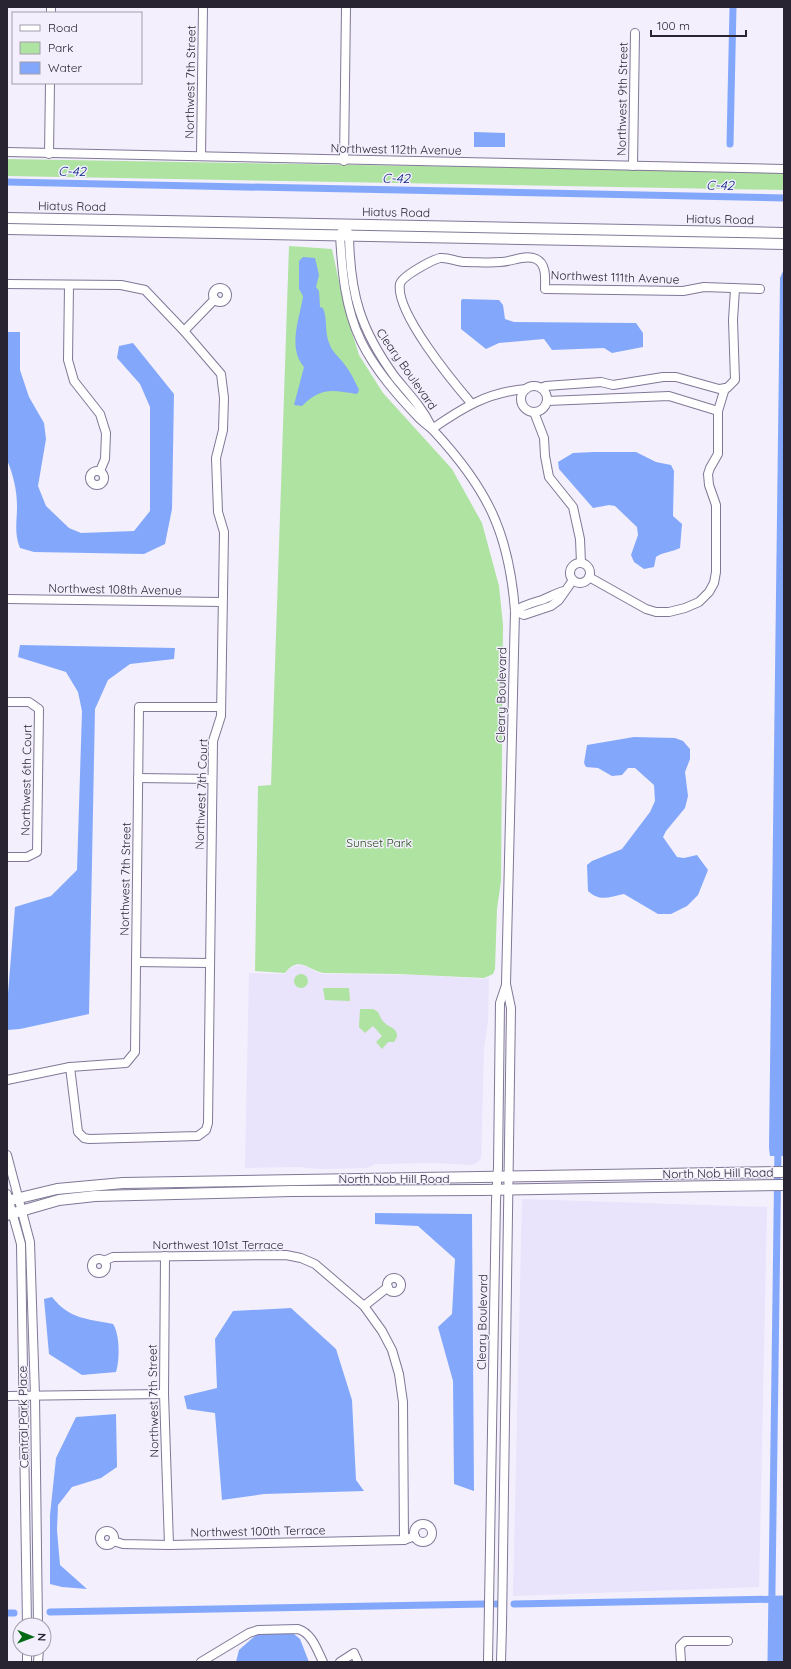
<svg xmlns="http://www.w3.org/2000/svg" width="791" height="1669" viewBox="0 0 791 1669" font-family="Quicksand,sans-serif">
<style>
.built{fill:#e9e3fc}
.green{fill:#afe3a1}
.water{fill:#83a8fb}
.lines{fill:none;stroke-linecap:round;stroke-linejoin:round}
.canal{stroke:#83a8fb;stroke-width:7}
.minor-casing{stroke:#807896;stroke-width:10}
.major-casing{stroke:#807896;stroke-width:12}
.minor{stroke:#fff;stroke-width:8}
.major{stroke:#fff;stroke-width:10}
.labels{text-anchor:middle;dominant-baseline:central;stroke-width:3;stroke-linejoin:round;paint-order:stroke}
.street-label{font-size:12px;fill:#282431;stroke:#f3effd}
.park-label{font-size:12px;fill:#264f19;stroke:#f3effd}
.water-label{font-size:13px;font-style:italic;fill:#092582;stroke:#f3effd}
</style>
<rect width="100%" height="100%" fill="#f3effd"/>
<g class="built">
<polygon points="303,965 317,972 323,974 415,975 484,979 489,977 488,1020 484,1049 481,1158 478,1162 473,1165 434,1163 375,1164 367,1168 321,1169 298,1167 245,1168 249,973 285,974 289,969 295,966"/>
<polygon points="522,1199 767,1207 759,1587 513,1596"/>
</g>
<g class="green">
<polygon points="7,159 784,172 784,190 7,176"/>
<path d="M289,246L332,249L345,310L359,355L383,393L452,469L482,523L499,586L503,625L501,881L497,909L495,969L493,974L484,978L398,974L323,973C308,970 299,955 285,973L255,971L258,786L271,785Z"/>
<circle cx="301" cy="981" r="7"/>
<polygon points="323,988 349,988 350,1001 325,1000"/>
<path d="M360,1009H373L378,1012C380,1015 380,1018 383,1021C388,1028 398,1027 397,1037L394,1042H388L382,1049L376,1042L382,1036L373,1026L365,1033L359,1027Z"/>
</g>
<g class="water">
<polygon points="474,132 505,133 505,147 474,147"/>
<path d="M303,257L315,258L319,275L316,287L319,291L320,307L323,308C328,320 324,333 330,345C332,351 337,355 341,360C349,369 354,379 359,390L358,393L356,394C332,390 321,387 302,406L294,405L304,367C287,347 300,318 303,296L299,289V261Z"/>
<polygon points="784,269 784,1156 770,1156 769,1148 780,278"/>
<polygon points="462,299 499,300 503,305 505,319 514,322 636,323 643,333 643,347 612,353 604,348 552,350 544,339 499,343 486,349 461,329 461,301"/>
<path d="M7,332H20V370L29,397L44,423L46,439L38,486L46,506L69,528L81,533L134,531L150,511V407L140,384L117,358L119,346L133,343L174,394L172,509L165,544L144,554L34,552L20,548C14,533 17,522 17,506C17,490 13,474 7,460Z"/>
<path d="M594,452H636L656,462L671,465L674,471L673,516L682,524L680,548C672,552 663,552 656,557L654,567L644,569L634,562L631,555L638,535L637,527L615,506L609,505L593,508L559,469L558,462L573,453Z"/>
<polygon points="20,645 175,648 174,659 130,664 108,680 95,709 89,1014 20,1029 7,1030 7,1006 15,907 51,896 77,870 82,711 78,692 66,672 18,657"/>
<path d="M634,737L675,738L683,741L690,749V759L685,772L688,796L685,808L666,831L663,837L677,857L684,858L697,855L708,870L698,895L687,906L671,914H658L624,894C609,897 600,902 588,891L587,865L592,861L622,849L650,812L655,801L654,785L635,768H628L622,775L612,776L598,768L586,767L584,763L587,745Z"/>
<polygon points="375,1213 472,1214 474,1491 454,1484 453,1381 438,1327 452,1314 455,1259 418,1226 375,1224"/>
<path d="M52,1297C69,1319 88,1319 113,1324C120,1334 120,1361 116,1372L82,1375L49,1354L44,1299Z"/>
<polygon points="291,1308 336,1349 352,1400 356,1480 364,1491 264,1494 222,1500 215,1413 187,1409 184,1396 217,1388 215,1339 233,1311"/>
<polygon points="116,1414 117,1467 101,1478 72,1487 58,1505 57,1530 60,1565 87,1589 62,1587 50,1584 50,1515 56,1458 76,1417"/>
<polygon points="772,1599 784,1599 784,1662 771,1662"/>
<polygon points="257,1634 294,1634 300,1639 309,1662 236,1662 239,1650"/>
</g>
<g class="lines">
<g class="canal">
<polyline points="730,144 733,7"/>
<polyline points="7,182 784,198"/>
<polyline points="496,1604 497,1604"/>
<polyline points="514,1604 784,1599"/>
<polyline points="50,1612 485,1604"/>
<polyline points="7,1613 14,1613"/>
<polyline points="771,1662 778,1148"/>
</g>
<defs>
<g id="minor">
<polyline points="51,13 51,7"/>
<polyline points="7,152 784,169"/>
<polyline points="49,154 50,83"/>
<polyline points="201,156 203,7"/>
<polyline points="344,161 346,7"/>
<polyline points="633,166 635,33"/>
<path d="M347,230L349,235C350,294 360,329 395,377C408,393 422,407 431,426"/>
<path d="M342,231L340,235C342,271 345,308 361,341C375,370 398,396 420,419C424,423 429,426 433,430C487,488 509,532 515,611L506,984L511,1008L502,1626L501,1662"/>
<polyline points="7,284 121,285 145,290 184,331 221,374 224,398 223,430 216,458 218,512 224,532 221,716 213,741 208,1123 206,1130 198,1136 89,1139 84,1138 78,1132 70,1067"/>
<polyline points="69,286 68,360 74,381 100,414 106,433 105,459 100,471"/>
<circle cx="220" cy="295" r="7"/>
<polyline points="184,331 215,299"/>
<circle cx="534" cy="399" r="13"/>
<polyline points="541,388 546,386 601,382 613,385 663,377 676,377 719,389 727,388 735,380 733,320 735,289"/>
<polyline points="547,401 669,396 718,411"/>
<path d="M471,403C453,382 395,312 400,284C402,276 432,260 440,258C449,257 456,262 466,262C478,262 489,263 500,262C511,262 525,254 536,259C547,264 545,279 545,289L683,291L704,287L760,289"/>
<polyline points="534,412 544,438 545,456 549,477 573,507 580,539 581,563"/>
<path d="M432,429C462,408 488,392 526,389"/>
<circle cx="97" cy="478" r="7"/>
<circle cx="580" cy="573" r="10"/>
<polyline points="589,577 646,609 656,612 669,612 685,608 699,602 709,592 714,583 716,572 716,505 709,485 708,474 710,468 718,454 718,411 725,388"/>
<polyline points="7,599 222,602"/>
<polyline points="515,611 524,615 551,606 559,600 573,580"/>
<path d="M515,611C523,605 532,603 542,600C550,597 556,593 564,591"/>
<polyline points="7,702 29,702 39,709 37,852 27,857 7,857"/>
<polyline points="138,778 212,779"/>
<polyline points="136,962 209,963"/>
<polyline points="7,1080 70,1067 126,1063 135,1052 139,707 221,707"/>
<polyline points="7,1155 30,1242 35,1396 38,1625"/>
<polyline points="7,1194 21,1244 27,1625"/>
<polyline points="165,1256 164,1394 169,1545"/>
<circle cx="99" cy="1266" r="7"/>
<polyline points="104,1261 113,1257 286,1255 301,1258 315,1264 364,1306 382,1331 392,1350 399,1374 403,1402 404,1540"/>
<circle cx="394" cy="1285" r="7"/>
<polyline points="364,1306 388,1287"/>
<polyline points="7,1396 164,1394"/>
<circle cx="423" cy="1533" r="9"/>
<circle cx="107" cy="1538" r="7"/>
<polyline points="113,1541 123,1544 169,1545 404,1540 415,1536"/>
<polyline points="27,1649 27,1662"/>
<polyline points="38,1662 39,1649"/>
<path d="M201,1662L249,1633L258,1630L298,1629C312,1633 317,1650 323,1662"/>
<polyline points="340,1662 354,1653 358,1662"/>
<polyline points="488,1662 496,1200 498,1167 500,1003 506,985"/>
<polyline points="681,1662 680,1646 685,1641 728,1641"/>
</g>
<g id="major">
<polyline points="7,218 784,233"/>
<polyline points="7,229 784,244"/>
<polyline points="7,1201 57,1189 123,1183 784,1172"/>
<polyline points="7,1215 59,1200 95,1196 291,1191 482,1190 784,1185"/>
</g>
</defs>
<use href="#minor" class="minor-casing"/>
<use href="#major" class="major-casing"/>
<use href="#minor" class="minor"/>
<use href="#major" class="major"/>
</g>
<g class="labels">
<g class="street-label">
<text transform="translate(190 82) rotate(-89)">Northwest 7th Street</text>
<text transform="translate(622 99) rotate(-89)">Northwest 9th Street</text>
<text transform="translate(396 149) rotate(1)">Northwest 112th Avenue</text>
<text transform="translate(72 206) rotate(1)">Hiatus Road</text>
<text transform="translate(396 212) rotate(1)">Hiatus Road</text>
<text transform="translate(720 219) rotate(1)">Hiatus Road</text>
<text transform="translate(615 277) rotate(2)">Northwest 111th Avenue</text>
<text transform="translate(407 369) rotate(55)">Cleary Boulevard</text>
<text transform="translate(115 589) rotate(1)">Northwest 108th Avenue</text>
<text transform="translate(501 695) rotate(-89)">Cleary Boulevard</text>
<text transform="translate(26 780) rotate(-89)">Northwest 6th Court</text>
<text transform="translate(201 794) rotate(-88)">Northwest 7th Court</text>
<text transform="translate(125 879) rotate(-89)">Northwest 7th Street</text>
<text transform="translate(718 1173) rotate(-1)">North Nob Hill Road</text>
<text x="394" y="1178">North Nob Hill Road</text>
<text x="218" y="1244">Northwest 101st Terrace</text>
<text transform="translate(482 1322) rotate(-89)">Cleary Boulevard</text>
<text transform="translate(153 1401) rotate(-91)">Northwest 7th Street</text>
<text transform="translate(23 1417) rotate(-91)">Central Park Place</text>
<text transform="translate(258 1531) rotate(-1)">Northwest 100th Terrace</text>
</g>
<g class="park-label">
<text x="379" y="842">Sunset Park</text>
</g>
<g class="water-label">
<text transform="translate(72 171) rotate(1)">C-42</text>
<text transform="translate(396 178) rotate(1)">C-42</text>
<text transform="translate(720 185) rotate(1)">C-42</text>
</g>
</g>
<rect width="791" height="1669" fill="none" stroke="#282431" stroke-width="16"/>
<rect x="12" y="12" width="130" height="72" fill="#f3effd" stroke="#a29eab"/>
<rect x="20" y="25" width="20" height="6" fill="#ffffff" stroke="#a29eab"/>
<text x="48" y="32" font-size="12" fill="#282431">Road</text>
<rect x="20" y="42" width="20" height="12" fill="#afe3a1" stroke="#a29eab"/>
<text x="48" y="52" font-size="12" fill="#282431">Park</text>
<rect x="20" y="62" width="20" height="12" fill="#83a8fb" stroke="#a29eab"/>
<text x="48" y="72" font-size="12" fill="#282431">Water</text>
<g transform="translate(32 1637) rotate(91)"><circle r="19" fill="#f3effd" stroke="#a29eab"/>
<path d="M0-3L7 15L0 10L-7 15Z" fill="#046914"/>
<text y="-6" font-size="11" font-weight="bold" text-anchor="middle" fill="#282431">N</text>
</g>
<path d="M651 30v6h95v-6" fill="none" stroke="#282431" stroke-width="2"/>
<text x="657" y="30" font-size="12" fill="#282431" stroke="#f3effd" stroke-width="3" paint-order="stroke">100 m</text>
</svg>
